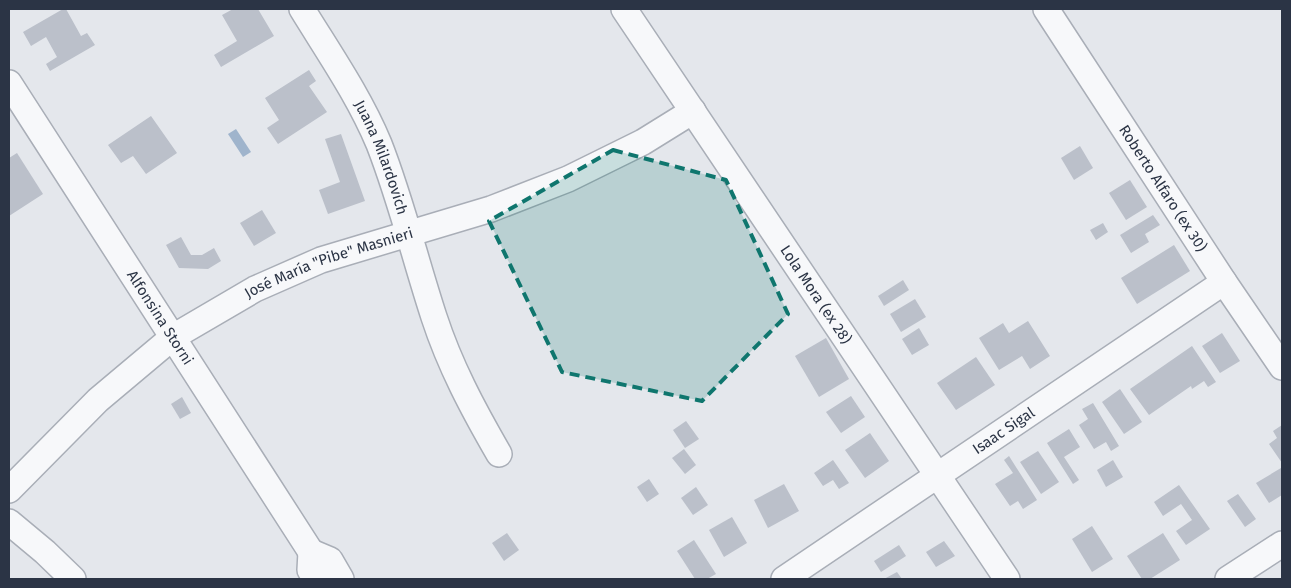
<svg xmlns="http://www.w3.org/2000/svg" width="1291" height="588" viewBox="0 0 1291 588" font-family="'Fira Sans',sans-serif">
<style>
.water{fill:#9fb4cc}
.building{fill:#bbc0ca}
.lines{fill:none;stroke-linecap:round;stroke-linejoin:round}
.minor-casing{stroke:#a9aeb7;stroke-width:28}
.minor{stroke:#f7f8fa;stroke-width:25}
.marked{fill:#0f766e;fill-opacity:0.2;stroke:#0f766e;stroke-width:4;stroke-dasharray:10 6;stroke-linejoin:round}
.labels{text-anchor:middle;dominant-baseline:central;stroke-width:4.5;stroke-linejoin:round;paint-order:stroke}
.street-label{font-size:15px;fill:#2b3445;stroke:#f4f6f9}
</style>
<rect width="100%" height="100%" fill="#e4e7ec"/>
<polygon class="water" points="236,129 251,152 243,157 228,134"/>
<g class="building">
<polygon points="63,9 66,9 81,36 87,33 95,45 50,71 46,64 57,57 46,37 31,46 23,32"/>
<polygon points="233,9 258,9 274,36 221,67 214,55 237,41 222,15"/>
<polygon points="309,70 316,81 309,86 327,112 278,144 267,128 279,120 265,98"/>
<polygon points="151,116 177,153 146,174 133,156 121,163 108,145"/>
<polygon points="341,134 365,201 328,214 319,190 340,182 325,139"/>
<polygon points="1080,146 1093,168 1074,180 1061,158"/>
<polygon points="17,153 43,194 9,216 9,158"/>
<polygon points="1130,180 1147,207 1126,220 1109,193"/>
<polygon points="262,210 276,233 254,246 240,223"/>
<polygon points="1153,215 1160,225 1145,234 1149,242 1131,253 1120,235"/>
<polygon points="1103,223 1108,232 1096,240 1090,230"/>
<polygon points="181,237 191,255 202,255 214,248 221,261 208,269 179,268 166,245"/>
<polygon points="1174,245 1190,271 1137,304 1121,278"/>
<polygon points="903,280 909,290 884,306 878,296"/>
<polygon points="915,299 926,317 901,332 890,314"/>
<polygon points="1028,321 1050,356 1030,369 1022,356 999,370 979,338 1003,323 1009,333"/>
<polygon points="919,328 929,345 912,355 902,339"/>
<polygon points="1222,333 1240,361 1220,373 1202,346"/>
<polygon points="826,338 849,379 819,397 795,356"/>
<polygon points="1192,346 1216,382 1208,387 1204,381 1192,389 1191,386 1149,415 1130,389"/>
<polygon points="976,357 995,385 956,410 937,383"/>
<polygon points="1120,389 1142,422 1124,434 1102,402"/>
<polygon points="851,396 865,417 841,433 826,412"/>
<polygon points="182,397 191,413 180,419 171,404"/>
<polygon points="1093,403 1119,446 1111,451 1106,442 1094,449 1079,425 1088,419 1082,409"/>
<polygon points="686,421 699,439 685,448 673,430"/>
<polygon points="1282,425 1282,463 1269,444 1277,438 1273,431"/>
<polygon points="1069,429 1080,447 1064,457 1079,480 1073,484 1047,443"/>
<polygon points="870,433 889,461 865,478 845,450"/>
<polygon points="684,449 696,465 685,474 672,458"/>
<polygon points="1038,451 1059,482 1041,494 1020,462"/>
<polygon points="1009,456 1037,500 1023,509 1018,501 1010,506 995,484 1013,473 1004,460"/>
<polygon points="833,460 849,483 839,489 833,480 823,486 814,473"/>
<polygon points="1113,460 1123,477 1106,487 1097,470"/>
<polygon points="1281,468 1282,470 1282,495 1269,503 1256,483"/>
<polygon points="649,479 659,494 647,502 637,487"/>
<polygon points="784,484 799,511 768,528 754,500"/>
<polygon points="1179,485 1210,529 1186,545 1176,531 1192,520 1181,504 1163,516 1154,502"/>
<polygon points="696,487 708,505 693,515 681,498"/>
<polygon points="1238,494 1256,519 1245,527 1227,501"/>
<polygon points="732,517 747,543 724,557 709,530"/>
<polygon points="1092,526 1113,559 1092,572 1072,539"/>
<polygon points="507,533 519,550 504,561 492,543"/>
<polygon points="1163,533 1180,560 1150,579 1142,579 1127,556"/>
<polygon points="694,540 716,574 707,579 695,579 677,551"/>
<polygon points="944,541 955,556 936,567 926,552"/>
<polygon points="899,545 906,556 881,572 874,561"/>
<polygon points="897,572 902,579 884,579"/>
</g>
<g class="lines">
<defs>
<g id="minor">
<path id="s1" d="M302,9C329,53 359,96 379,144C401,200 415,259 434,317C450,366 473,409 499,454"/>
<path id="s2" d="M624,9L1007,579"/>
<path id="s3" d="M1046,9L1224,282L1282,367"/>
<path id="s4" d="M9,83L311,552"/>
<path id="s5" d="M9,490L98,400L173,337L255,289L321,260L491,209L568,179L643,142L693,111"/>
<polyline points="9,522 45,552 73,579"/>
<polyline points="316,579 310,570 311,552 330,560 341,579"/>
<path id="s6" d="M784,579L1224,282"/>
<polyline points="1228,579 1282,544"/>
</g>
</defs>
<use href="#minor" class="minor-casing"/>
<use href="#minor" class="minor"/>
</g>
<path class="marked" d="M613,150L726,180L788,314L702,401L562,372L489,221Z"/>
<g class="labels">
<g class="street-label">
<text stroke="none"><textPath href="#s1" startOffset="169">Juana Milardovich</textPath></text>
<text stroke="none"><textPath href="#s3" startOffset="214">Roberto Alfaro (ex 30)</textPath></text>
<text stroke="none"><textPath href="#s5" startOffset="398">José María "Pibe" Masnieri</textPath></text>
<text stroke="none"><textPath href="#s2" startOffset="344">Lola Mora (ex 28)</textPath></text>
<text stroke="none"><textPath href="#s4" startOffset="279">Alfonsina Storni</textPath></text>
<text stroke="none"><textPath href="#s6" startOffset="265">Isaac Sigal</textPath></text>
</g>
</g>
<rect width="1291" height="588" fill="none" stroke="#2b3445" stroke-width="20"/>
</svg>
